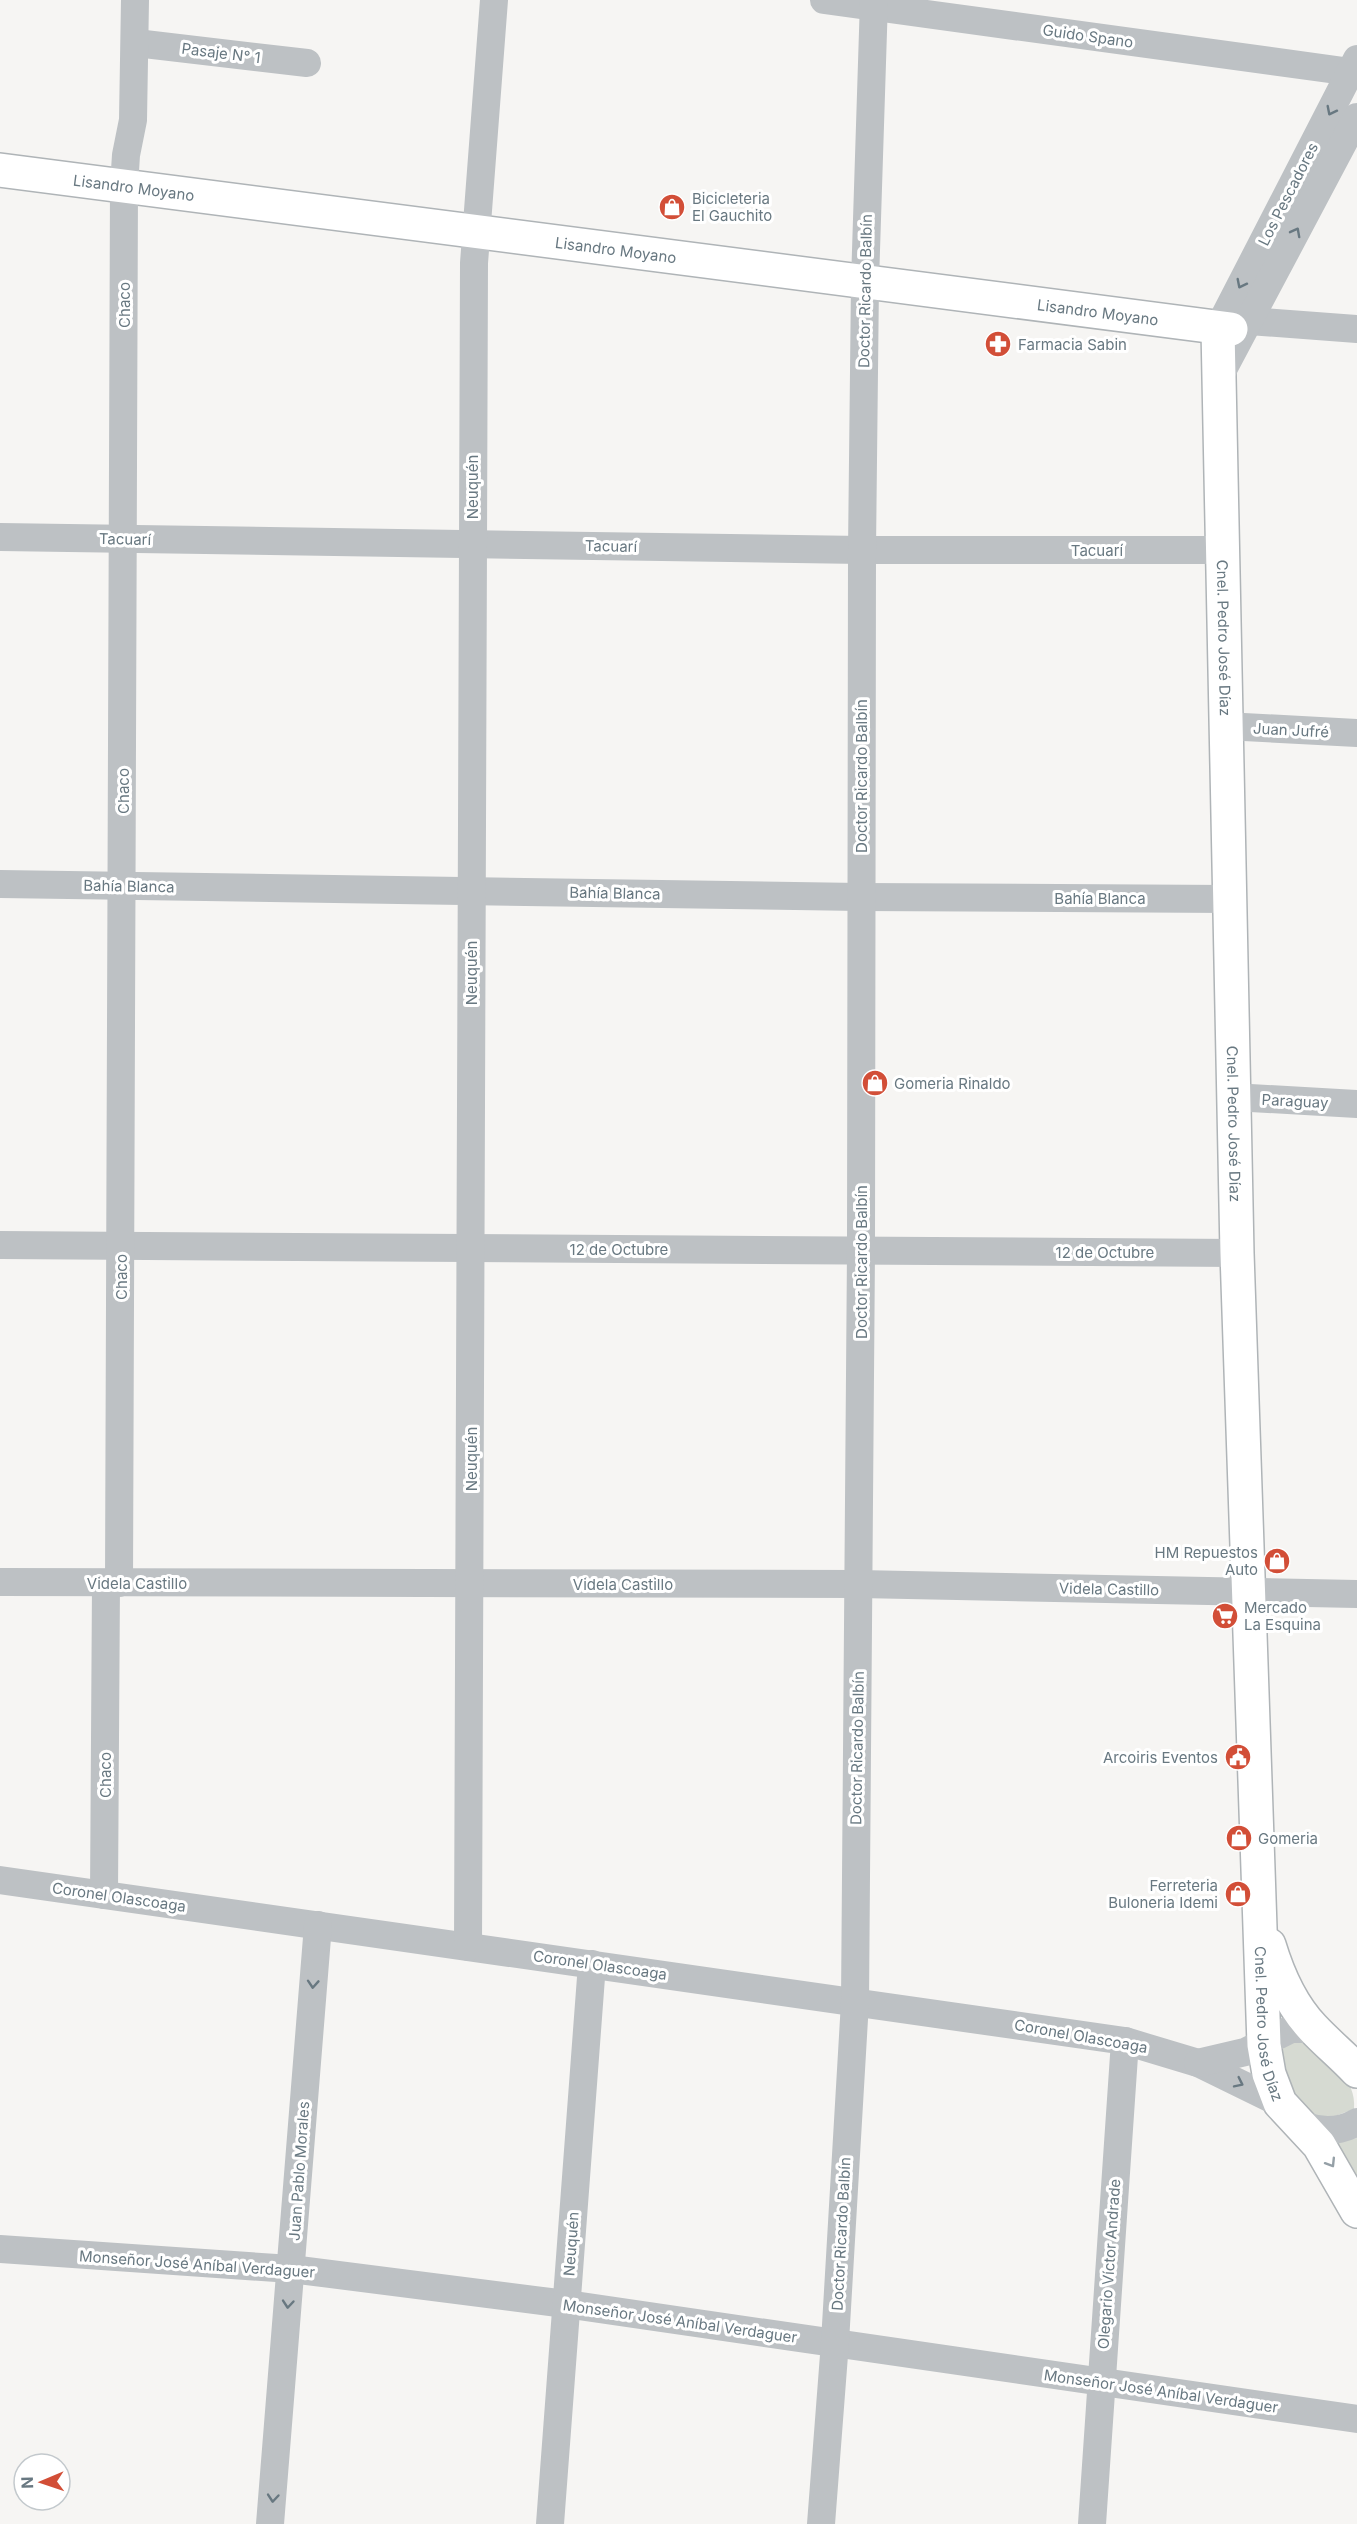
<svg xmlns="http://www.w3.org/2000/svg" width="1357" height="2524" viewBox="0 0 1357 2524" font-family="Inter,sans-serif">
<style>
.green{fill:#d6dad2}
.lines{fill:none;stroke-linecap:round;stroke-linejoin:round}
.major-casing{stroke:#afb4b7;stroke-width:36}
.minor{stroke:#bdc1c4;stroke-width:28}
.major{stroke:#fff;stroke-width:33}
.oneway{stroke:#687881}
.oneway2{stroke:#95a0a7}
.labels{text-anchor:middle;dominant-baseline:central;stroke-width:6;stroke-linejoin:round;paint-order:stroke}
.street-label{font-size:15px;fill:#687881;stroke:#fff}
.poi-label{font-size:15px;fill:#687881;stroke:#fff;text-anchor:start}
</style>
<rect width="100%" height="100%" fill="#f6f5f3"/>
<g class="green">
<path d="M1287,2043H1310C1329,2060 1357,2079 1354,2109L1319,2122L1288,2097L1277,2058Z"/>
<polygon points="1357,2138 1357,2188 1331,2143"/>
</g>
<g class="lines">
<defs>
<g id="major">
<path id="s1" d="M0,170L1231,329"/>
<path id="s2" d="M1218,329L1237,1253L1264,2045L1269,2074L1280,2103L1319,2145L1357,2211"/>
<path d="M1269,1945C1278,1975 1291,2005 1313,2028C1327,2043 1343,2056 1357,2071"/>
</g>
</defs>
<use href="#major" class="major-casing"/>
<g class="minor">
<polyline points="824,0 1351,72"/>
<polyline points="136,43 307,63"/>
<polyline points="1235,327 1249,321 1357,329"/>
<polyline points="1218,329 1357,59"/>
<polyline points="1218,379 1357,117"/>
<polyline points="0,537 862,550 1221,550"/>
<polyline points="1225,726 1357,733"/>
<polyline points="0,884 860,897 1229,899"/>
<polyline points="1233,1097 1357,1104"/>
<polyline points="0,1245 1237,1253"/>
<polyline points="0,1582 859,1584 1357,1594"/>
<polyline points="119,1583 124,186 126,155 133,120 135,0"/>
<polyline points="0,1880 1125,2041 1198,2063 1280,2103"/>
<polyline points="104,1895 106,1583"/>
<polyline points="468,1947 474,263 494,0"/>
<polyline points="1198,2063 1245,2052 1291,2029 1313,2029"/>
<path d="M1305,2126C1323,2132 1340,2132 1357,2122"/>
<polyline points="0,2249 291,2269 566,2304 1357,2419"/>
<polyline points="270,2524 318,1925"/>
<polyline points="550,2524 592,1964"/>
<polyline points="821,2524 835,2342 855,2002 861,1250 862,550 865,282 874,0"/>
<polyline points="1092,2524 1125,2041"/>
</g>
<use href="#major" class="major"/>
</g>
<defs><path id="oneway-chevron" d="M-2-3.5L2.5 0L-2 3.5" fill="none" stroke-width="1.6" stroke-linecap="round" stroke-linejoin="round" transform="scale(1.5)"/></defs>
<g class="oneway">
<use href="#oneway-chevron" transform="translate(1331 111) rotate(117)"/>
<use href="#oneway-chevron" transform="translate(1296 232) rotate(-62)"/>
<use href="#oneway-chevron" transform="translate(1241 284) rotate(117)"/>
<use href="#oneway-chevron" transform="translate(313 1984) rotate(94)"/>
<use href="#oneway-chevron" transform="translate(1239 2083) rotate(26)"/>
<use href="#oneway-chevron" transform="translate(288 2304) rotate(95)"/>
<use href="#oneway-chevron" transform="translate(273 2498) rotate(95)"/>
</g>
<use class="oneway2" href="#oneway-chevron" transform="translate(1331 2163) rotate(58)"/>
<defs>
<symbol id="shop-disc" viewBox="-11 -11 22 22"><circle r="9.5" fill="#d24e37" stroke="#fff"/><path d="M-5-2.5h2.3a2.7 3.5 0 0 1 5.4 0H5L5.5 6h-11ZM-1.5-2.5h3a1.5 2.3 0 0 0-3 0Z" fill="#fff"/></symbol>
<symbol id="pharmacy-disc" viewBox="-11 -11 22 22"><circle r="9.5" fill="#d24e37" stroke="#fff"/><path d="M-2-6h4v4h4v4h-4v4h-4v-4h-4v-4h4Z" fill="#fff"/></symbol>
<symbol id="supermarket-disc" viewBox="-11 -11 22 22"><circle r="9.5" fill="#d24e37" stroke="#fff"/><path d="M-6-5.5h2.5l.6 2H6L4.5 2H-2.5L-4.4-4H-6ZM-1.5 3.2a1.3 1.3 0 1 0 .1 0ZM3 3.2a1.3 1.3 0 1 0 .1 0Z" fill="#fff"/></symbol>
<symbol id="civic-disc" viewBox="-11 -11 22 22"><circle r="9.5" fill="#d24e37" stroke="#fff"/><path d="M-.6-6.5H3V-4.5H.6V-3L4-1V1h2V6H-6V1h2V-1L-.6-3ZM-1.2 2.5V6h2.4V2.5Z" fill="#fff"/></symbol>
</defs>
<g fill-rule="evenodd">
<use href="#shop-disc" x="657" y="192" width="30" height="30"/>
<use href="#pharmacy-disc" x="983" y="329" width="30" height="30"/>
<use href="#shop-disc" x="860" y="1068" width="30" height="30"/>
<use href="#shop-disc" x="1262" y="1546" width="30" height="30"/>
<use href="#supermarket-disc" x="1210" y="1601" width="30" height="30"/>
<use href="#civic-disc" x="1223" y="1742" width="30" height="30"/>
<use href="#shop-disc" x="1224" y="1823" width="30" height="30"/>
<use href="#shop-disc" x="1223" y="1879" width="30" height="30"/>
</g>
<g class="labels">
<g class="street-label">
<text transform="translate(1088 36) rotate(8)">Guido Spano</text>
<text transform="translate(221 53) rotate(7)">Pasaje N° 1</text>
<text stroke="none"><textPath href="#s1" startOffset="135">Lisandro Moyano</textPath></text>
<text transform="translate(1288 194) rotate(-63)">Los Pescadores</text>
<text stroke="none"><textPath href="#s1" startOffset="621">Lisandro Moyano</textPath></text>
<text transform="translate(865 291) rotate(-89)">Doctor Ricardo Balbín</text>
<text transform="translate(124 305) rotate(-90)">Chaco</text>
<text stroke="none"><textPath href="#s1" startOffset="1107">Lisandro Moyano</textPath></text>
<text transform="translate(472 487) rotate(-90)">Neuquén</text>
<text transform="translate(125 539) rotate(1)">Tacuarí</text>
<text transform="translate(611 546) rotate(1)">Tacuarí</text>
<text x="1097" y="550">Tacuarí</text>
<text stroke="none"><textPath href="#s2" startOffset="309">Cnel. Pedro José Díaz</textPath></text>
<text transform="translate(1291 730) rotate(3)">Juan Jufré</text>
<text transform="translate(861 776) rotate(-90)">Doctor Ricardo Balbín</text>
<text transform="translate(123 791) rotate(-90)">Chaco</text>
<text transform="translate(129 886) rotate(1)">Bahía Blanca</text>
<text transform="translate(615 893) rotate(1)">Bahía Blanca</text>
<text x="1100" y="898">Bahía Blanca</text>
<text transform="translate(471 973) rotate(-90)">Neuquén</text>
<text transform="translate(1295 1101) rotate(3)">Paraguay</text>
<text stroke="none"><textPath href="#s2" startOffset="795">Cnel. Pedro José Díaz</textPath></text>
<text x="619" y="1249">12 de Octubre</text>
<text x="1105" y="1252">12 de Octubre</text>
<text transform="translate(861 1262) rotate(-90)">Doctor Ricardo Balbín</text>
<text transform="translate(121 1277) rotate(-90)">Chaco</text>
<text transform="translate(471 1459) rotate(-90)">Neuquén</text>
<text x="137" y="1583">Videla Castillo</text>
<text x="623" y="1584">Videla Castillo</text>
<text transform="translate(1109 1589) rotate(1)">Videla Castillo</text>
<text transform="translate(857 1748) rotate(-89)">Doctor Ricardo Balbín</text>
<text transform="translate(105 1775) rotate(-90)">Chaco</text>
<text transform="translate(119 1897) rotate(8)">Coronel Olascoaga</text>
<text transform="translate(600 1965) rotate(8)">Coronel Olascoaga</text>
<text stroke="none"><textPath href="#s2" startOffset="1696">Cnel. Pedro José Díaz</textPath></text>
<text transform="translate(1081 2036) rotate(10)">Coronel Olascoaga</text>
<text transform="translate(299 2171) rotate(-86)">Juan Pablo Morales</text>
<text transform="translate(841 2234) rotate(-87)">Doctor Ricardo Balbín</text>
<text transform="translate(571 2244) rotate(-86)">Neuquén</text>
<text transform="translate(197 2264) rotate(4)">Monseñor José Aníbal Verdaguer</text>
<text transform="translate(1109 2264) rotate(-86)">Olegario Víctor Andrade</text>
<text transform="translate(680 2321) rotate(8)">Monseñor José Aníbal Verdaguer</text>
<text transform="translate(1161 2391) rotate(8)">Monseñor José Aníbal Verdaguer</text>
</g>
<g class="poi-label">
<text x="692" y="198">Bicicleteria<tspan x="692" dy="17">El Gauchito</tspan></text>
<text x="1018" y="344">Farmacia Sabin</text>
<text x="894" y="1083">Gomeria Rinaldo</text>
<text x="1258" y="1552" text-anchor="end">HM Repuestos<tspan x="1258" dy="17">Auto</tspan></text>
<text x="1244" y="1607">Mercado<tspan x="1244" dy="17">La Esquina</tspan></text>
<text x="1218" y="1757" text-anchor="end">Arcoiris Eventos</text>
<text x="1258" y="1838">Gomeria</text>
<text x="1218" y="1885" text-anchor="end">Ferreteria<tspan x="1218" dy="17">Buloneria Idemi</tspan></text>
</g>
</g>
<g transform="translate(42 2482) rotate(268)"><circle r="28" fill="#ffffff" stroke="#c3c9cd" stroke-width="1.5"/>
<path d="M0-4.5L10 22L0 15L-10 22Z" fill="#d24e37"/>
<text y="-9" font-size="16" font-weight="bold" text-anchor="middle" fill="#687881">N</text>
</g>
</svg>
